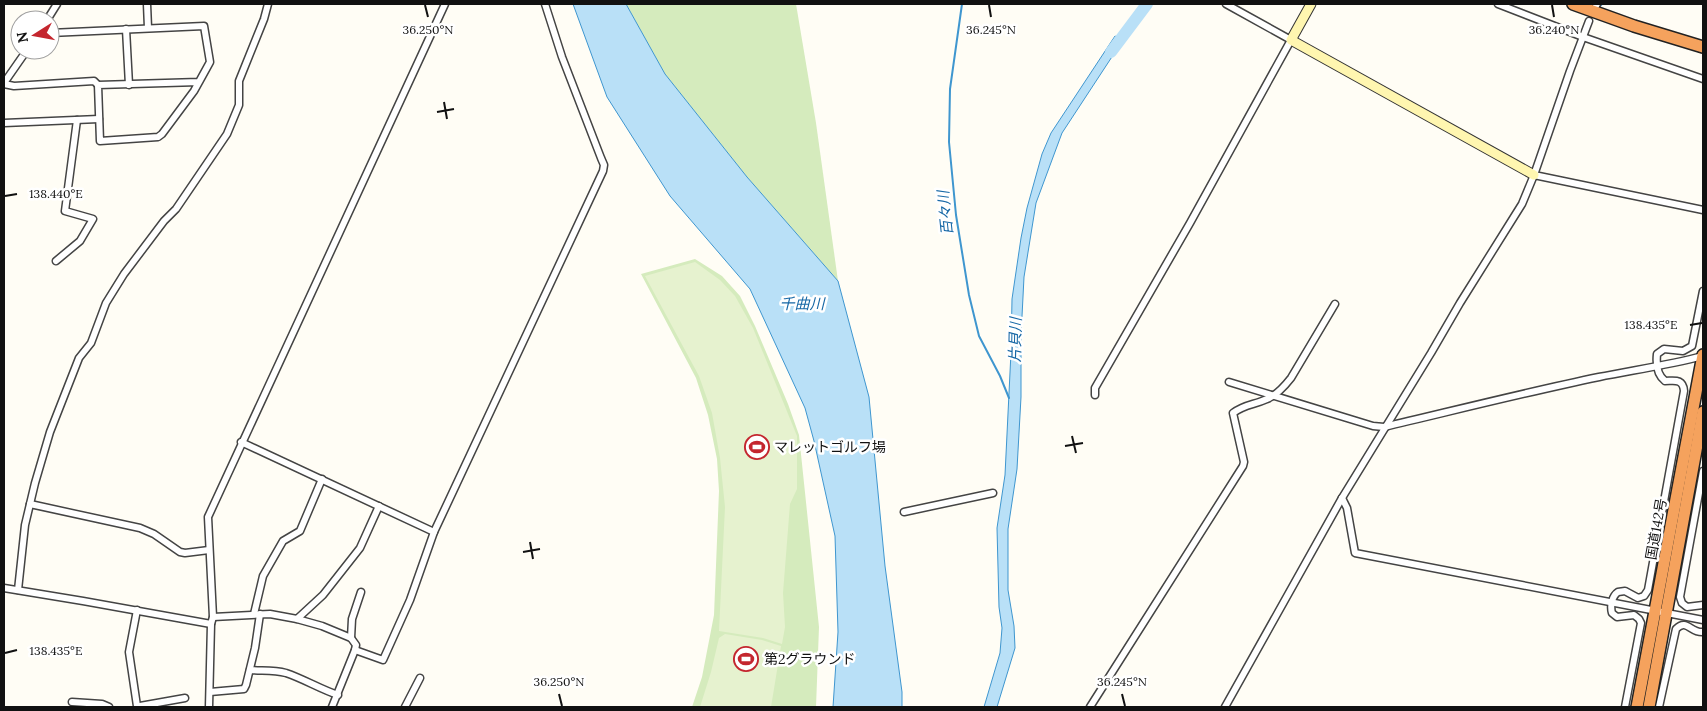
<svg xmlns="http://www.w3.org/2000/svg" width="1707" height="711" viewBox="0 0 1707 711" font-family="Lora,'Noto Sans JP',serif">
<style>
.green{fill:#d5ebbd}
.pitch{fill:#e6f2cf}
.water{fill:#b9e0f7;stroke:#3f96cf}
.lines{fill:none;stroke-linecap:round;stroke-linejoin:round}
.stream{stroke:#3f96cf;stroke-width:2}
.river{stroke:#b9e0f7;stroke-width:12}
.street-casing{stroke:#444;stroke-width:9}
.secondary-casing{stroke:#333;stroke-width:11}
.highway-casing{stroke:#222;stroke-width:14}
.street{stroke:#fff;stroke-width:6}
.secondary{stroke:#fff6b0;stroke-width:9}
.highway{stroke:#f5a25d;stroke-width:11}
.ticks{fill:none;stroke:#111;stroke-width:2}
.labels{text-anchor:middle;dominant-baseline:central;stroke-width:5;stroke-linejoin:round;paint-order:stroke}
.poi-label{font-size:14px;fill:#111;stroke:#fff;text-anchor:start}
.street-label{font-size:14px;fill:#111;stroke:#fff}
.water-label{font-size:15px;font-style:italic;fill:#1768a6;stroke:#fff}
.ticks-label{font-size:12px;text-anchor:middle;fill:#111;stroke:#fff;stroke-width:5;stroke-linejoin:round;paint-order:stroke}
</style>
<rect width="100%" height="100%" fill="#fffdf5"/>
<g class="green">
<polygon points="626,4 796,4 816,123 838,281 747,177 665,74"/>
<polygon points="695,259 722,276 740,296 755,326 788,404 799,435 819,627 816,707 692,707 702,677 714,615 719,491 717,459 708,415 696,378 641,274"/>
</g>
<g class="pitch">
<polygon points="695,262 720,280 735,296 753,328 797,436 797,489 790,504 783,593 785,627 782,644 763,638 719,631 725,507 720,458 712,413 699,376 645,276"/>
<polygon points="725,634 762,640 781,646 771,707 700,707 711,672 719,638"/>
</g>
<g class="water">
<polygon points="573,4 626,4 665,74 747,177 838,281 869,397 885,566 902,692 902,707 833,707 838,632 835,536 814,441 805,408 750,289 670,196 607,97"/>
<polygon points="1115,36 1123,40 1062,133 1036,203 1024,277 1021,336 1021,397 1017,469 1008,529 1008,590 1014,626 1015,648 997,707 984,707 1000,653 1002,628 999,607 997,528 1005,475 1011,352 1012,299 1021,238 1027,208 1042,154 1051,133"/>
</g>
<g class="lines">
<g class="stream">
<polyline points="962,4 950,89 949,142 956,215 969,295 979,336 1000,376 1009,398"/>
<polyline points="1601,5 1602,4"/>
</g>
<polyline class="river" points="1111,52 1147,4"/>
<defs>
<g id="street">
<polyline points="147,4 148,28"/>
<polyline points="1498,4 1583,37 1703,79"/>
<polyline points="1596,6 1597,4"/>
<polyline points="47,20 57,4"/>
<polyline points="126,29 129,85"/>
<polyline points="50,33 204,26 210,62 199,82 98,85 100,141 158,137 162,134 194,91 199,82"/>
<polyline points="4,83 27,50"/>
<polyline points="4,84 14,86 94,81 98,85"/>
<polyline points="4,123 99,119"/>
<polyline points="1534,175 1703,210"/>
<polyline points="56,261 80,241 93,219 65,211 77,120"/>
<path d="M1229,382L1373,426L1384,427C1456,410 1527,392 1599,377C1634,370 1669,365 1703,356"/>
<polyline points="1095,395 1095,388 1190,223 1291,40 1226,4"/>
<polyline points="241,442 434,532"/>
<polyline points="1703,471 1680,597 1682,603 1687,607 1703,605"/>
<polyline points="1342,498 1347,508 1355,553 1703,620"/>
<polyline points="30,504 140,528 154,534 180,552 185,553 209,550"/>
<polyline points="904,512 993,493"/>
<polyline points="4,588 83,601 211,624"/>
<polyline points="18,590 25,525 35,483 50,432 79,358 91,343 106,303 124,274 164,221 176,209 227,134 239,105 239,81 264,19 268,4"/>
<polyline points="137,610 129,652 137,706"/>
<polyline points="254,614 263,576 283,541 300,531 322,479"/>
<polyline points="213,617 270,614 297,619 322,626 351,638 356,645 355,650 332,707"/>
<polyline points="297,619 323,595 360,548 379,506"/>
<polyline points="351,638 352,619 361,592"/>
<polyline points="355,650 383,660 410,600 434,532 603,171 604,165 601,158 562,57 545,4"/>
<path d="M250,670C262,671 274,670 286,673C304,679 320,689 338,695"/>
<polyline points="210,692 244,689 246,685 255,648 260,614"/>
<polyline points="72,702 102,704 109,707"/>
<polyline points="140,706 185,698"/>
<polyline points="209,707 211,624 213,617 208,517 445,4"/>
<polyline points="405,707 420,678"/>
<path d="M1090,707L1243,466L1244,462L1233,413C1245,404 1254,405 1267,399C1277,395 1284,387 1291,378L1335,304"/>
<polyline points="1225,707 1342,498 1431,353 1460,303 1522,204 1534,175 1570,71 1589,21"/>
<path d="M1625,707L1641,623L1639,619L1634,615L1617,617L1612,613C1610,606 1612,596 1618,592L1625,591L1638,598L1644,596L1648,590L1684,391C1683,378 1674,381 1665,381C1657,375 1656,364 1657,354L1664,349L1683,351L1692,346L1703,291"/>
<path d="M1659,707L1676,629C1687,618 1690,633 1703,632"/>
</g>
<polyline id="secondary" points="1311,4 1291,40 1534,175"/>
<g id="highway">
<polyline points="1573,4 1634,26 1703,47"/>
<polyline points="1637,707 1703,355"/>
<polyline points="1649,707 1703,412"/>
</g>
</defs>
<use href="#street" class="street-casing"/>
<use href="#secondary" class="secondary-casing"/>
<use href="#highway" class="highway-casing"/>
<use href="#street" class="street"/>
<use href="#secondary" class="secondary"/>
<use href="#highway" class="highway"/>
</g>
<path class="ticks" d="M425,5L428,17M989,5L991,17M1552,5L1554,17M444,102L447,119M437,112L454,109M5,196L17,194M1690,325L1702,323M1072,436L1076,453M1065,446L1083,443M530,542L533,559M523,552L540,549M5,653L17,650M559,694L562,706M1122,694L1125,706"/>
<defs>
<symbol id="stadium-ring" viewBox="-11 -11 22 22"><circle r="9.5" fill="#fff" stroke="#c4262e" stroke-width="1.5"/><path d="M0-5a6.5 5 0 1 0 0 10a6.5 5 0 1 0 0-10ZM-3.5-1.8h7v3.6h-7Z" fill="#c4262e"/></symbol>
</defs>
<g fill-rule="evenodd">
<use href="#stadium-ring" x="743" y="433" width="28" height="28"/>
<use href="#stadium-ring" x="732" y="645" width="28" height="28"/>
</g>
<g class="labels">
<g class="poi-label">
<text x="774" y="447">マレットゴルフ場</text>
<text x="764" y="659">第2グラウンド</text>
</g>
<g class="street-label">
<text transform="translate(1656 529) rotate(-80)">国道142号</text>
</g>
<g class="water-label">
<text transform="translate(945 213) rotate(-96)">百々川</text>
<text x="802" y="303">千曲川</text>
<text transform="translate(1015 340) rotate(-89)">片貝川</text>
</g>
</g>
<g class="ticks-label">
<text x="428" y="34">36.250°N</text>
<text x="991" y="34">36.245°N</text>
<text x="1554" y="34">36.240°N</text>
<text x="56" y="198">138.440°E</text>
<text x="1651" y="329">138.435°E</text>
<text x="56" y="655">138.435°E</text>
<text x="559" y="686">36.250°N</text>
<text x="1122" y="686">36.245°N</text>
</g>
<rect width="1707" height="711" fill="none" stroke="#111111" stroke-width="10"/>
<g transform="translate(35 35) rotate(259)"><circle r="24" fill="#ffffff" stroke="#a0a0a0"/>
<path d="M0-4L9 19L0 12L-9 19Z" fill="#c4262e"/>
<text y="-8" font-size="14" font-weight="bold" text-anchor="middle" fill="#111111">N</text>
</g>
</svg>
